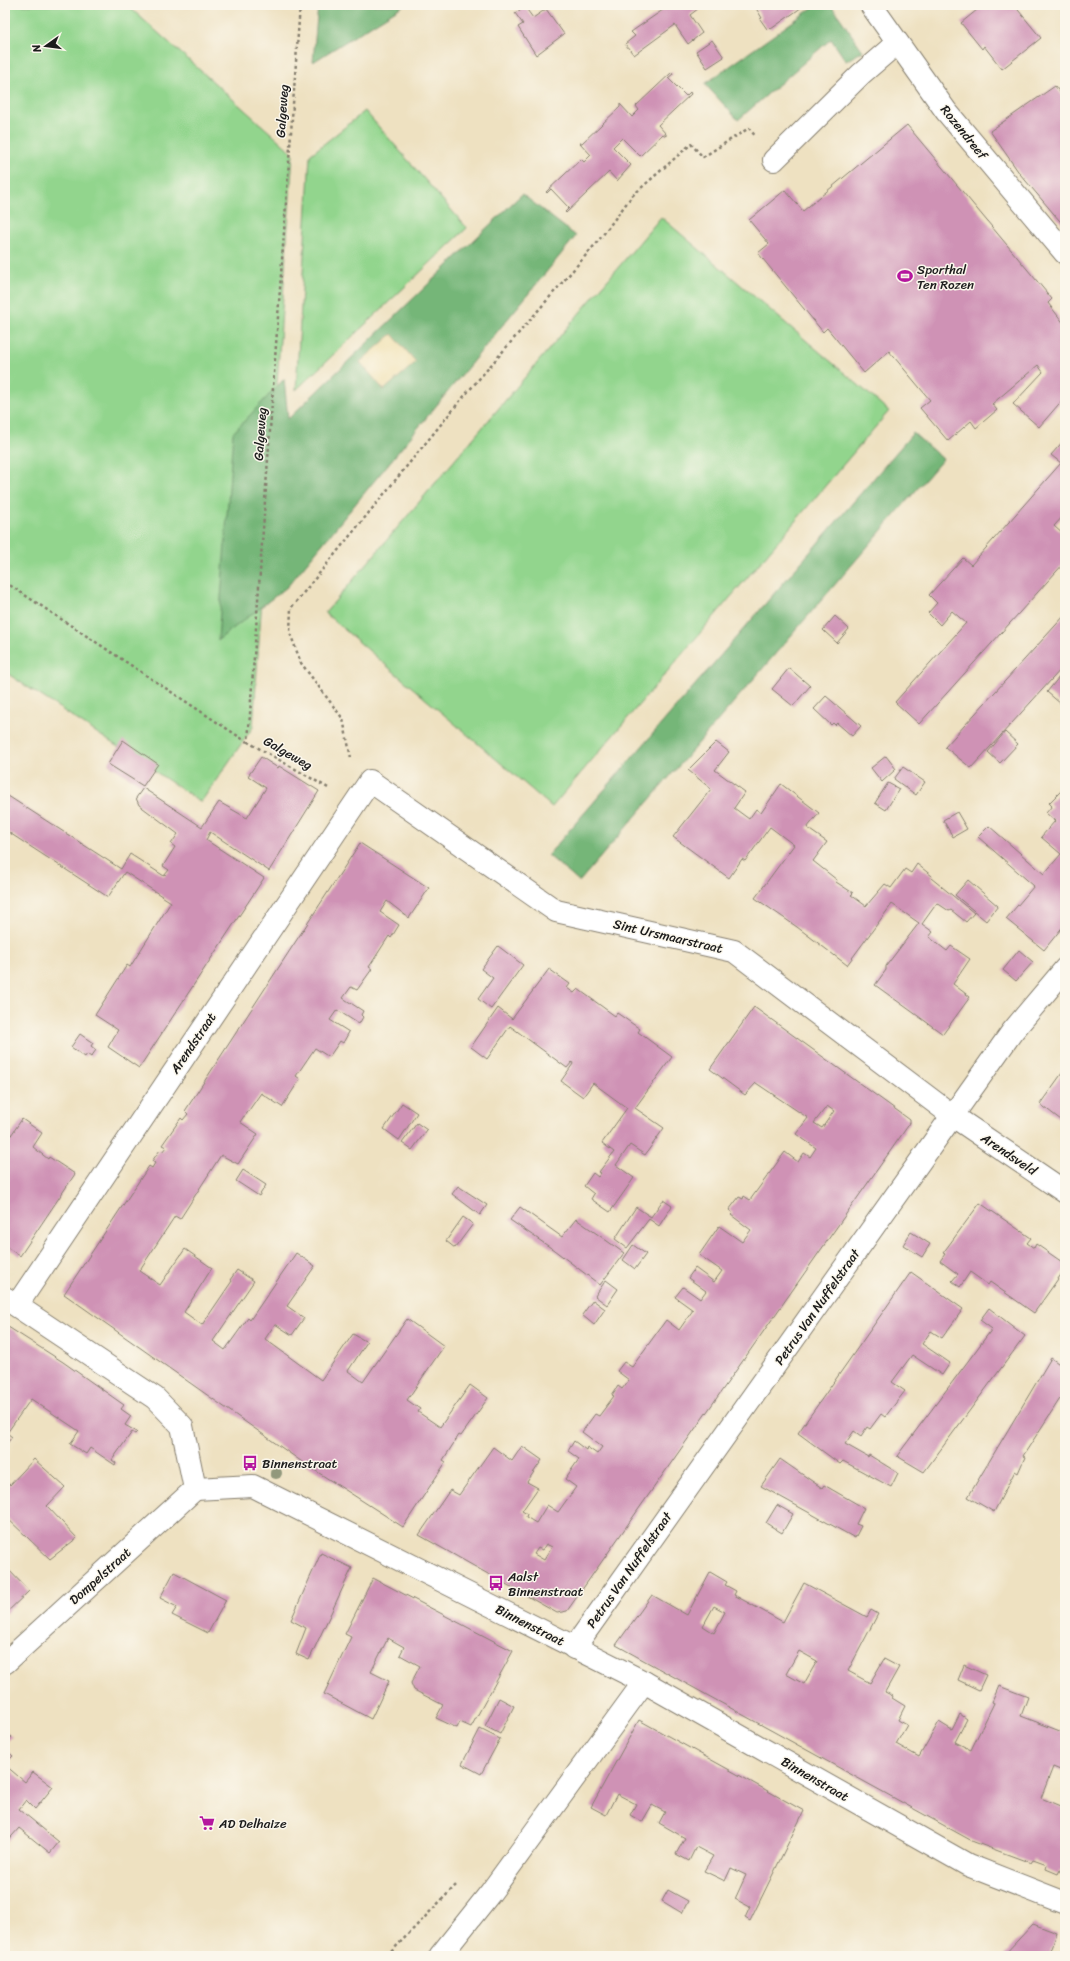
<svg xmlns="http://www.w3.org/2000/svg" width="1070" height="1961" viewBox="0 0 1070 1961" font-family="Sriracha,sans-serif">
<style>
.green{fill:#92d58d;stroke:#577854}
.forest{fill:#75b678;stroke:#48694a}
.sand{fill:#eeda9e;stroke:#857b5d}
.building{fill:#cf92b5;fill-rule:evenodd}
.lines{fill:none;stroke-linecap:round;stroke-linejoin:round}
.minor-casing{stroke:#857e6e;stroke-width:24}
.path{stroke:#857e6e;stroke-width:2.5;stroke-dasharray:3 3;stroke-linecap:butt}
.minor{stroke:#fff;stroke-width:22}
.tree{fill:#91987c}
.labels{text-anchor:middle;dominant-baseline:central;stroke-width:3;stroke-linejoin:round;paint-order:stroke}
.street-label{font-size:13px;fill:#1c1c1c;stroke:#fbf7ec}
.poi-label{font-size:13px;fill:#1c1c1c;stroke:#fbf7ec;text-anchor:start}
</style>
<rect width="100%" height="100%" fill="#fbf7ec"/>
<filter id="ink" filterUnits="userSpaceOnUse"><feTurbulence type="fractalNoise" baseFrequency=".025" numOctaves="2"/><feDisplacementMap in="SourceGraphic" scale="8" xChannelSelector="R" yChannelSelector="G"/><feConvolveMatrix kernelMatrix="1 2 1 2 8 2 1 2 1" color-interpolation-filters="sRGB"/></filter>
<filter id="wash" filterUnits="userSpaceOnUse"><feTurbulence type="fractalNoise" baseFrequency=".012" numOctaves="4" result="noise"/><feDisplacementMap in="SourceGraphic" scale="16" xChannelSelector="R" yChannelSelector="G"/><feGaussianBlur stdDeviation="0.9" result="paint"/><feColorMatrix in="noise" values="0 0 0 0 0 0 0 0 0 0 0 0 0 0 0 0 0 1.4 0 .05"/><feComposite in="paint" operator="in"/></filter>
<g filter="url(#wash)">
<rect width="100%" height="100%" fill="#eee1c1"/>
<g class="green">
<polygon points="5,5 127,5 293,153 253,727 201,802 5,672"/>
<polygon points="365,111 467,228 296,390 310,155"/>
<polygon points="661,217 889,411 552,807 325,613"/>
</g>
<g class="forest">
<polygon points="318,5 404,5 313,62"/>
<polygon points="816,5 831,5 863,51 846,61 831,39 738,120 705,84"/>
<polygon points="522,194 576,236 287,587 218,640 233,433 284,379 288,419"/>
<polygon points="913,433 943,459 579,882 548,855"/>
</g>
<polygon class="sand" points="392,334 416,362 384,390 360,362"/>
<g id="blocks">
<g class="building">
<polygon points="670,5 703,5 690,15 702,33 688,44 675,25 634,55 625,44 635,36 631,32"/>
<polygon points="754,5 805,5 771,29 769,27 767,29 760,19 762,18"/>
<polygon points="983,5 1014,5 1041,38 1002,69 984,46 982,49 961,23"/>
<polygon points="525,7 533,18 546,9 564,34 536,55 518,27 523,24 515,13"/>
<polygon points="712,40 724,57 707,68 696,51"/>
<polygon points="672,72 673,74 668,78 686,96 690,92 691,94 658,125 666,134 666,136 663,134 640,156 622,138 613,147 631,165 617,181 609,172 566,213 565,212 569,208 551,189 547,193 546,192 581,159 584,162 591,155 580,143 582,143 620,107 620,104 632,117 639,110 636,106"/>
<polygon points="1055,86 1065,99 1065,227 1020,174 990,131"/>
<polygon points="907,125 1052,299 1048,303 1065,325 1065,397 1039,427 1013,404 1043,372 1038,365 992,404 997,410 976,428 971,421 948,441 920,408 930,400 889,351 864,373 827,328 823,332 758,253 769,244 749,220 785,190 803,211"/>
<polygon points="1065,439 1065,514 1054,526 1065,536 1065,562 919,724 895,702 966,623 952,611 940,625 928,613 937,603 929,595 963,558 971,565 1061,463 1051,455"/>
<polygon points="1065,615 1065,670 1062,668 971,768 945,747"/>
<polygon points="835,616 849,629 837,643 823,630"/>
<polygon points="789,668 810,686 793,706 772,689"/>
<polygon points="1060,676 1065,680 1065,700 1061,704 1047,692"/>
<polygon points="826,696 861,726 852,736 837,723 835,725 833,723 831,725 814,709"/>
<polygon points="1005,732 1018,744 1000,763 988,752"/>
<polygon points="123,740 158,764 143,786 108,764"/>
<polygon points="716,742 729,752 715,770 745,792 734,808 749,819 756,809 761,813 781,784 819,813 807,828 827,842 813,861 837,880 836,882 853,893 851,895 866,906 885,884 891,888 905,869 911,873 917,864 932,876 931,878 974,913 966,922 951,910 949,911 937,903 922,924 933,932 929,937 947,951 951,946 970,959 953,984 970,997 943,1034 875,985 886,970 886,966 919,923 892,904 847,965 797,927 755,898 794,845 770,827 745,861 742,859 729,878 673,837 711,789 688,770"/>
<polygon points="886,756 896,769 882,782 871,768"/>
<polygon points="261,757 278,768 279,766 319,791 269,871 210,832 206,840 264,878 139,1068 108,1047 118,1030 95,1015 127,965 130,967 171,902 125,872 108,897 5,830 5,794 121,869 130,854 164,876 169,870 163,866 175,847 171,844 178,834 139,805 136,798 143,788 202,827 219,802 247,818 266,788 248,776"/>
<polygon points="903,767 925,782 916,795 894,779"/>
<polygon points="888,783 899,789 886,810 875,803"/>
<polygon points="1065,787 1065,924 1044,950 1006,919 1034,886 978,837 989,826 1044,874 1061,854 1041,837 1055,821 1046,813 1052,806 1049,803"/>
<polygon points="957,812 967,829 953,837 943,820"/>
<polygon points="360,843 429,888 409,918 387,901 380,912 399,925 391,938 389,936 369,967 372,969 357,990 351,987 343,998 363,1011 361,1015 363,1017 359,1024 337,1010 330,1020 349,1032 343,1043 340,1041 329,1057 315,1048 296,1076 300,1079 282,1107 261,1093 245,1116 244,1116 240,1122 258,1134 238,1164 221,1155 180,1219 175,1216 139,1271 160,1285 185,1249 212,1268 184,1312 202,1325 232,1281 230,1280 237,1270 254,1281 213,1341 225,1350 248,1318 250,1320 296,1253 315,1266 287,1306 304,1318 292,1335 275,1324 265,1339 321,1380 353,1334 367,1342 348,1371 363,1382 407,1319 444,1346 407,1400 420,1409 418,1412 440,1427 470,1385 488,1398 461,1436 459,1435 443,1460 446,1462 403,1527 305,1464 64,1294 149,1166 152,1168 155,1163 152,1161 160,1150 162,1152 166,1147 162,1145 181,1118 183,1120 188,1114 185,1111"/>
<polygon points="968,880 998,906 986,921 955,895"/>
<polygon points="498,946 523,965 491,1009 478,999 493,978 481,969"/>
<polygon points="1019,950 1033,962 1016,981 1003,970"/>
<polygon points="549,969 570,984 567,988 574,993 578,989 615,1016 617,1013 640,1029 638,1032 672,1057 635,1108 664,1128 645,1155 630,1145 616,1165 634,1178 610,1212 591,1199 594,1194 584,1186 593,1173 598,1177 601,1173 599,1172 614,1152 602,1143 627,1108 593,1083 583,1097 561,1081 573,1064 572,1062 567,1068 510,1026 487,1059 471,1047 498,1008 512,1019"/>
<path d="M754,1007L906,1117L910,1120V1123L567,1611L557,1613L419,1535L450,1490L459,1495L493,1447L512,1461L522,1446L542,1460L527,1482L538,1488L522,1511L527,1514L526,1517L536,1523L547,1505L558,1512L576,1487L565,1479L579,1459L568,1451L574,1441L586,1450L587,1447L597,1454L602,1447L582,1432L595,1414L599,1416L614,1396L612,1395L618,1386L622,1389L629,1380L617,1371L624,1362L632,1367L666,1320L679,1330L693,1310L675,1297L683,1287L700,1299L706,1291L688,1278L695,1268L714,1282L722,1271L699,1255L719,1226L742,1242L751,1230L731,1215L733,1213L729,1210L739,1197L743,1199L744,1196L750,1200L785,1152L798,1162L804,1153L810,1157L816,1148L796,1134L808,1118L756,1083L745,1095L710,1069ZM827,1106L834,1111L822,1128L814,1123ZM546,1544L552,1547L544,1560L534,1554L538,1548L542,1550Z"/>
<polygon points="80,1034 93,1043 91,1046 96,1050 91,1057 87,1054 85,1057 71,1047"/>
<polygon points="1065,1069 1065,1123 1040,1104"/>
<polygon points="402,1103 417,1113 399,1140 384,1129"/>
<polygon points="22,1119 42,1133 33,1147 48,1159 49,1157 75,1174 20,1256 5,1246 5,1144"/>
<polygon points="417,1123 427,1130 412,1150 402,1143"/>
<polygon points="243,1170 266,1185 259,1196 236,1181"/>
<polygon points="458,1186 487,1205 480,1215 452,1194"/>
<polygon points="663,1200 672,1206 659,1226 649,1219 627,1248 615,1239 636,1207 651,1217"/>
<polygon points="980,1203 1031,1238 1027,1243 1034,1248 1036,1244 1065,1264 1065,1269 1034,1313 990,1282 988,1285 970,1272 960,1287 952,1281 958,1274 940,1261 945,1254 943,1253"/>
<polygon points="520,1207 562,1237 576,1219 624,1253 600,1285 554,1250 510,1220"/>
<polygon points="463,1217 473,1224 455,1248 446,1241"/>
<polygon points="911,1232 930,1244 922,1257 903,1245"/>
<polygon points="633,1245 646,1254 635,1269 623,1260"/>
<polygon points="911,1272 963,1309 942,1338 931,1331 922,1344 950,1363 942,1375 912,1355 892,1382 905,1391 885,1417 881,1414 870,1429 867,1427 861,1436 854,1431 845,1444 868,1457 869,1455 898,1473 891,1487 843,1461 840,1464 798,1433"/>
<polygon points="606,1280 618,1289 607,1305 595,1296"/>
<polygon points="593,1300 605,1309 594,1325 582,1315"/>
<polygon points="989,1308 1025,1336 924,1472 897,1456 992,1329 980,1320"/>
<polygon points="5,1325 63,1362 124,1405 121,1409 131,1416 125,1425 137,1432 135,1434 132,1432 112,1460 116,1463 115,1465 90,1448 86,1454 70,1444 79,1431 31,1399 7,1433 12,1437 8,1442 5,1440"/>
<polygon points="1051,1358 1065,1368 1065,1391 1023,1456 1025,1457 1018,1473 1015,1471 994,1512 968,1497"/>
<polygon points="34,1459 65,1487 47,1506 77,1538 50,1559 5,1516 5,1480 10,1485"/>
<polygon points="780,1459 822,1488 824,1485 864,1508 856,1524 861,1526 855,1538 761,1486"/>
<polygon points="777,1505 793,1514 782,1533 766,1523"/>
<polygon points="321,1553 352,1568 309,1660 296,1654 306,1628 291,1620"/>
<polygon points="5,1566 29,1591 5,1614"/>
<polygon points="174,1572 226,1600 208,1633 172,1615 177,1607 160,1598"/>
<path d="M710,1572L727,1582L725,1585L736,1591L734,1595L783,1622L804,1583L867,1617L871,1610L878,1614L848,1671L870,1683L884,1659L899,1667L885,1692L893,1696L892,1698L905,1706L898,1720L907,1725L896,1744L919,1757L939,1722L952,1730L960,1714L967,1719L955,1742L971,1750L994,1703L992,1702L999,1686L1028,1697L1021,1716L1065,1733V1772L1053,1767L1041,1798L1065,1808V1872L1060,1870L1058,1874L1046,1869L1047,1865L1033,1860L1031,1863L974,1842L616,1645L652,1595L687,1615ZM714,1606L725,1612L714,1633L703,1626ZM799,1651L817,1661L804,1684L786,1674Z"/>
<polygon points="373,1578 513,1651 471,1727 460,1722 457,1728 436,1718 443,1705 414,1690 411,1683 420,1666 400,1655 404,1647 388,1638 371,1672 389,1681 371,1719 324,1694 351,1637 345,1634"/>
<polygon points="964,1665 986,1675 979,1690 958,1680"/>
<polygon points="499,1698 514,1706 500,1734 485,1726"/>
<polygon points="639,1720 804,1811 750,1921 745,1918 750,1907 735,1899 746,1875 731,1868 725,1881 704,1871 713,1856 696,1847 689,1861 676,1854 685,1838 659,1823 665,1812 652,1805 642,1822 630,1815 636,1804 617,1794 606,1815 591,1807"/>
<polygon points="480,1729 500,1739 481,1774 462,1764"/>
<polygon points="5,1731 12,1737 5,1743"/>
<polygon points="5,1749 13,1756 5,1764"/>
<polygon points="5,1765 25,1782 33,1772 53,1787 35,1809 26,1800 19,1809 59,1842 50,1853 19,1828 5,1844"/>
<polygon points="668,1890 688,1901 682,1913 662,1901"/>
<polygon points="1033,1924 1057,1933 1049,1956 1003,1956"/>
</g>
</g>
</g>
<g filter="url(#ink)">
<use href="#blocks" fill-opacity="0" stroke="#857e6e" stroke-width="1"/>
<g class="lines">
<defs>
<g id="minor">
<polyline points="871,5 946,111 1065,253"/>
<polyline points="774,160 861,74 897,43"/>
<polyline points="5,1298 155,1398 182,1426 195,1489"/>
<polyline points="17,1305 370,781 556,911 734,951 953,1116 1065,1192"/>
<polyline points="195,1489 253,1486 644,1682 968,1865 1065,1903"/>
<polyline points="574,1648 1012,1032 1065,969"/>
<polyline points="5,1663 195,1489"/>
<polyline points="440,1956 491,1892 644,1682"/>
</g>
</defs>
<use href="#minor" class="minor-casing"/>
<g class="path">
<polyline points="300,5 248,742 330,789"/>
<polyline points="5,582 247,742"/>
<polyline points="351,758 343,719 301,663 290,633 291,608 460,401 599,240 632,196 691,144 703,157 749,128 756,137"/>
<polyline points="387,1956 457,1884"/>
</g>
<use href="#minor" class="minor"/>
</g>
<circle class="tree" cx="276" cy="1473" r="6"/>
</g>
<defs>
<symbol id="stadium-bare" viewBox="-9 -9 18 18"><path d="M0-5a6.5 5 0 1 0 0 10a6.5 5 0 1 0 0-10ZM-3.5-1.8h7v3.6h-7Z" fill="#b5179e" stroke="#fbf7ec" stroke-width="2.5" paint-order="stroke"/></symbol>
<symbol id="bus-bare" viewBox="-9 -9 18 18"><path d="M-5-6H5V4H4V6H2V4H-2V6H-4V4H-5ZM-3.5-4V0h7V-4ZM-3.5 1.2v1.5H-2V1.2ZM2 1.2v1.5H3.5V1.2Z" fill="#b5179e" stroke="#fbf7ec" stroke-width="2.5" paint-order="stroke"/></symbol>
<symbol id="supermarket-bare" viewBox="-9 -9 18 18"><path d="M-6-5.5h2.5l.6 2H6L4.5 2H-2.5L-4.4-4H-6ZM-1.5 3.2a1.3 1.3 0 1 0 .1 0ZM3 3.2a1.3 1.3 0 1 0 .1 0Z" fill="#b5179e" stroke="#fbf7ec" stroke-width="2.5" paint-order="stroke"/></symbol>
</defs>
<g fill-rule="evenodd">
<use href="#stadium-bare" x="894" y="265" width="22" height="22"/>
<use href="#bus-bare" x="239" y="1452" width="22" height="22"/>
<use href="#bus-bare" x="485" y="1572" width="22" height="22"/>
<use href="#supermarket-bare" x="196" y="1812" width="22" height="22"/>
</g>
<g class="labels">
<g class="street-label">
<text transform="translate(282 111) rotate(-86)">Galgeweg</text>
<text transform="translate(964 132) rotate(51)">Rozendreef</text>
<text transform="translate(260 434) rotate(-86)">Galgeweg</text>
<text transform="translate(288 753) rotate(30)">Galgeweg</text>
<text transform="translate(668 936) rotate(13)">Sint Ursmaarstraat</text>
<text transform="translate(193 1043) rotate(-56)">Arendstraat</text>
<text transform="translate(1009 1154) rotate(34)">Arendsveld</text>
<text transform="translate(817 1307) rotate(-55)">Petrus Van Nuffelstraat</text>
<text transform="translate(629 1570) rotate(-55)">Petrus Van Nuffelstraat</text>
<text transform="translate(100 1576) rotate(-42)">Dompelstraat</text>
<text transform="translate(530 1625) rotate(27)">Binnenstraat</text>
<text transform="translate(815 1779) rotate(30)">Binnenstraat</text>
</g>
<g class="poi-label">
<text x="917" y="269">Sporthal<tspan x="917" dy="15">Ten Rozen</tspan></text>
<text x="262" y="1463">Binnenstraat</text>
<text x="508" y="1576">Aalst<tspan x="508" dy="15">Binnenstraat</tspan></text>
<text x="219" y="1823">AD Delhaize</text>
</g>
</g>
<rect width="1070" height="1961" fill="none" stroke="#fbf7ec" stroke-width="20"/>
<g transform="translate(46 46) rotate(256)" stroke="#fbf7ec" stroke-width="3" paint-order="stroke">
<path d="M0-3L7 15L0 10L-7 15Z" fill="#1c1c1c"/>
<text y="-6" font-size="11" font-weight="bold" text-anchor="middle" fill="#1c1c1c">N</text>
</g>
</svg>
